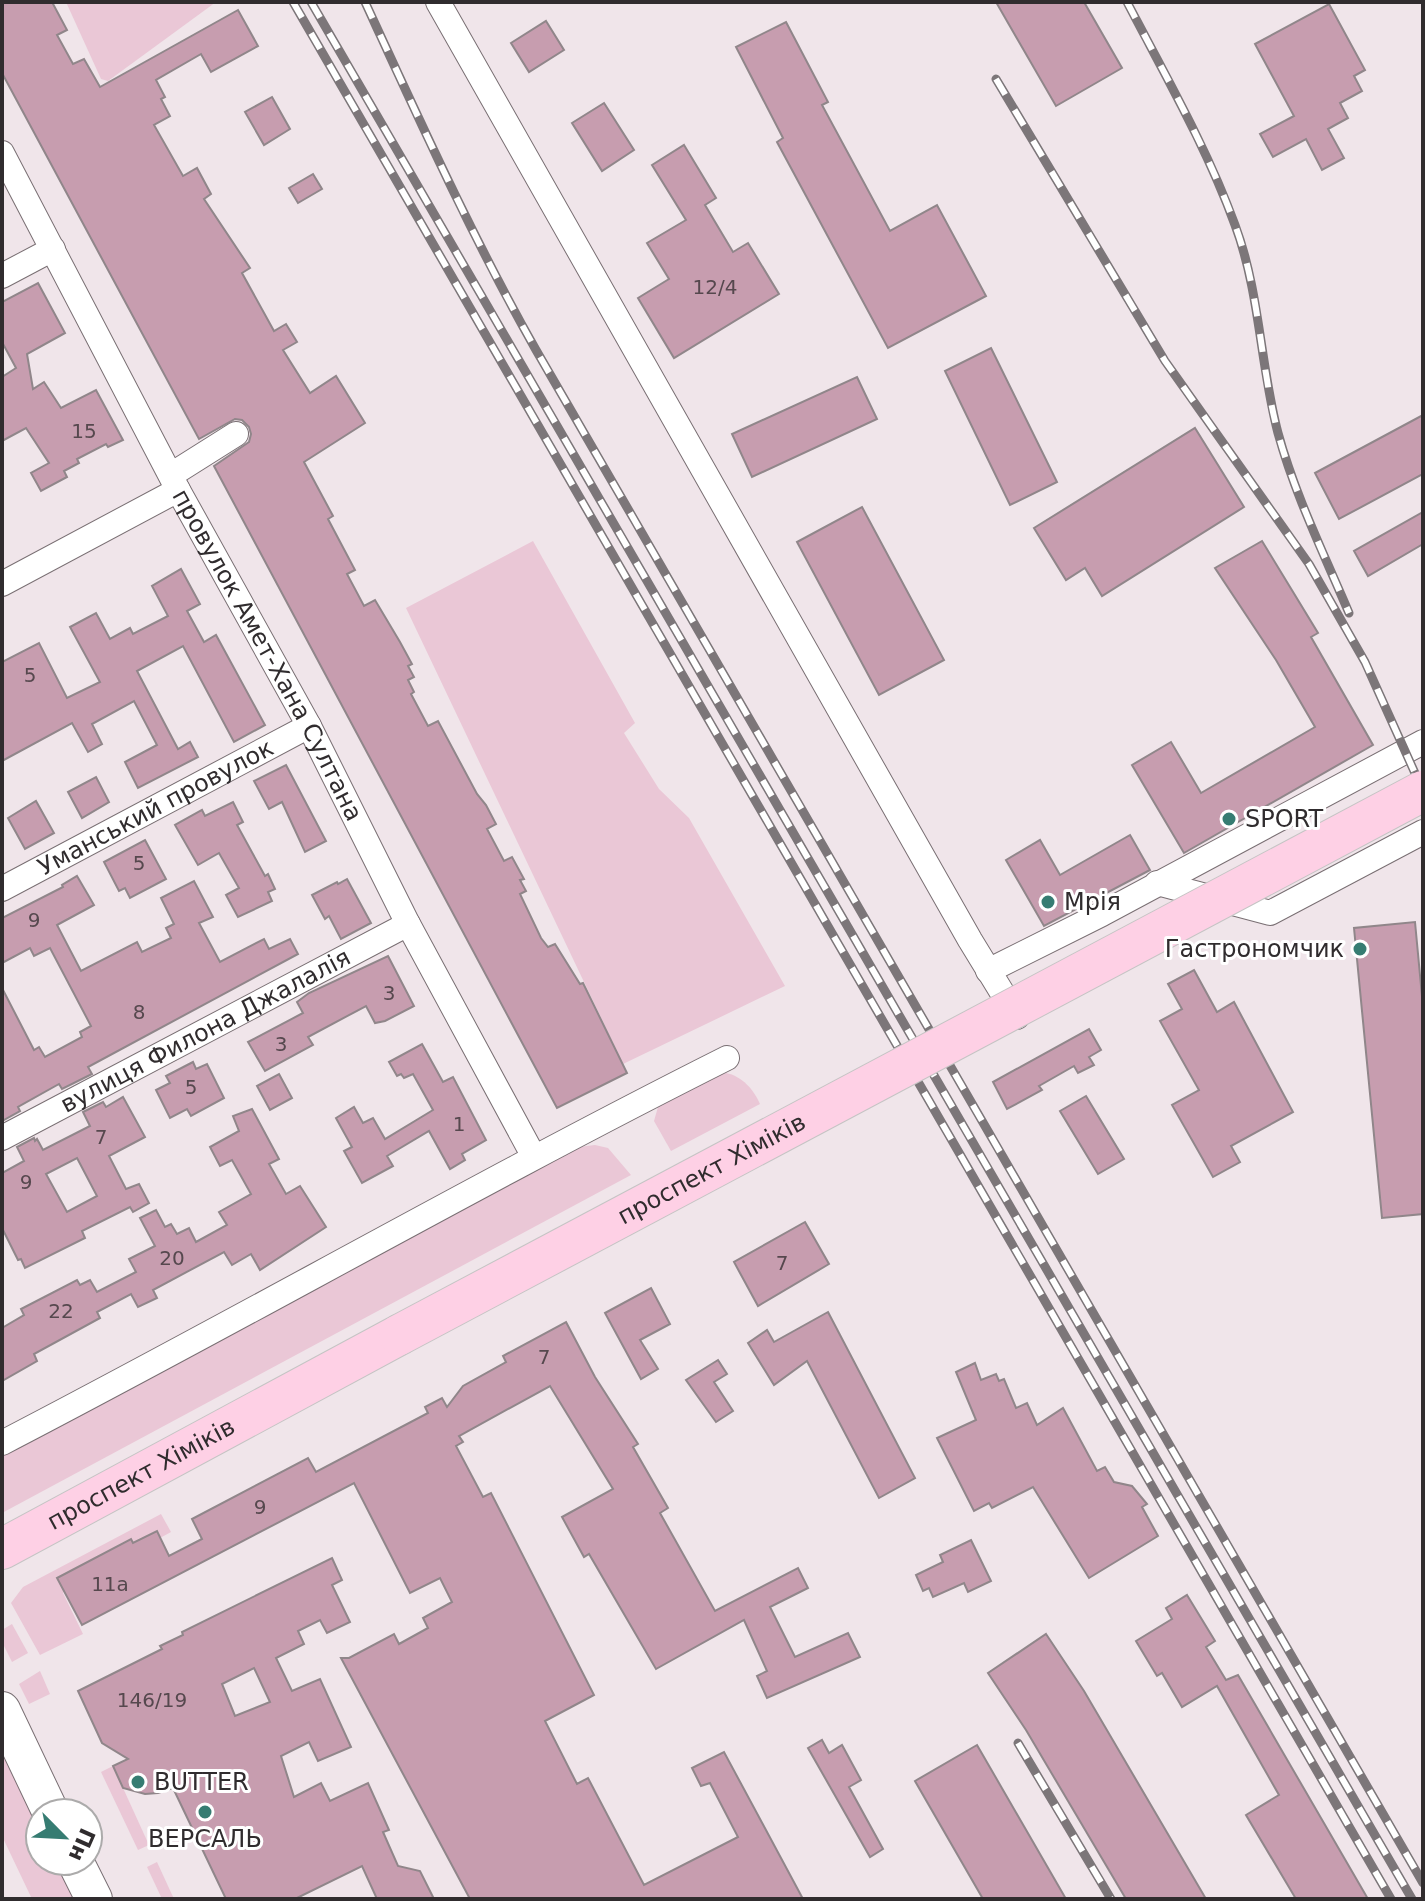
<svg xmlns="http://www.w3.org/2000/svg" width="1425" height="1901" viewBox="0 0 1425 1901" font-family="'DejaVu Sans',sans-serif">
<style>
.green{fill:#eac7d6}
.building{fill:#c79daf;stroke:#90868a;stroke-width:2;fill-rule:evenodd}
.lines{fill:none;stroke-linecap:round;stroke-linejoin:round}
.minor-casing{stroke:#796f73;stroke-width:26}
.secondary-casing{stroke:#796f73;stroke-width:38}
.primary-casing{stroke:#c5c4c4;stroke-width:42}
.minor{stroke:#fff;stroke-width:24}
.secondary{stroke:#fff;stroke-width:36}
.primary{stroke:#fed0e5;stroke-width:40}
.rail-casing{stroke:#7c7679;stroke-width:9}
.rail{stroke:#fff;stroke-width:6;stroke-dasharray:18;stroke-linecap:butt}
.primary-bridge-casing{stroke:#c5c4c4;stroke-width:42;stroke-linecap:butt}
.primary-bridge{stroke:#fed0e5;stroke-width:40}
.poi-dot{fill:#367c72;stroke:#fff;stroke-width:3}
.labels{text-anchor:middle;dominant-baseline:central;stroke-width:6;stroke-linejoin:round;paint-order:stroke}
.number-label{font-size:20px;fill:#56484e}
.street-label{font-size:24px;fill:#302c2e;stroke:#fff}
.poi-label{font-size:24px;fill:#302c2e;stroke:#fff;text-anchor:start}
</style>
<rect width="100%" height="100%" fill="#f0e5ea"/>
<g class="green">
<polygon points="66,2 216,2 108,81 101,79"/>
<polygon points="533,541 635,723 624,733 659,789 689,818 785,986 623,1064 406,608"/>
<path d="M726,1073C742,1076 754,1090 760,1104L671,1151L654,1121L658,1107L708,1079Z"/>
<polygon points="595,1145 608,1148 631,1175 2,1513 2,1455 579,1147"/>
<polygon points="161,1514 171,1532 160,1538 133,1543 131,1539 58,1577 64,1591 63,1593 83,1634 40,1655 11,1603 23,1587"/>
<polygon points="12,1624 28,1653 12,1662 2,1642 2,1630"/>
<polygon points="40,1671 50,1694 29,1704 19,1684"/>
<polygon points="2,1745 40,1825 40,1861 57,1861 75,1899 32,1899 2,1836"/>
<polygon points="113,1766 149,1845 138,1850 101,1772"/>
<polygon points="157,1862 174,1899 162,1899 147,1867"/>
</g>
<g class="building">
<polygon points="2,2 52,2 67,30 57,35 73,64 84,59 100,87 238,10 258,46 211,72 201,54 156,80 165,97 161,99 170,116 154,125 183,176 197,168 211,194 204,199 250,268 242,273 274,331 286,324 297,342 283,350 310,393 336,376 365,423 304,462 333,516 328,519 355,570 347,574 364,606 375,600 400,642 412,664 408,666 414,677 408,680 414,692 411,694 428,726 438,721 477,794 486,805 496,824 487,829 504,861 512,857 524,879 520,880 526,891 520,894 541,938 548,947 555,944 580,984 583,983 627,1073 557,1108 214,466 249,442 251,434 249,427 242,420 235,419 199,439 2,73"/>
<polygon points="996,2 1084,2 1122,68 1056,106"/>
<polygon points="1329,4 1365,70 1354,76 1362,91 1340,103 1348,118 1328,129 1344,158 1322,170 1306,139 1273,157 1260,134 1294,116 1255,44"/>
<polygon points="546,21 564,50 529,72 511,43"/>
<polygon points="786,22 828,102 822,105 890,231 937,205 986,296 888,348 777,142 783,138 736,47"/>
<polygon points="272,97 290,129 264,145 245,112"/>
<polygon points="604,103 634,150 602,171 572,123"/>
<polygon points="684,145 716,198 705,205 733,252 748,243 779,294 674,358 638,298 669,279 647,243 686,220 652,165"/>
<polygon points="313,174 322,189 298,203 289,188"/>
<polygon points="38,283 65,333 27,354 33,389 44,382 61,408 96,390 123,440 108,447 106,444 77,459 79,463 64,471 67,477 41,491 31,473 49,463 26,428 2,441 2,377 16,368 2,342 2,302"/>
<polygon points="991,348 1057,482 1010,505 945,371"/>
<polygon points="857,377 877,419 752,477 732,434"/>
<polygon points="1423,415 1423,474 1339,519 1315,473"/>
<polygon points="1195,428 1244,507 1102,596 1085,568 1066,580 1034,528"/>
<polygon points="862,507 944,660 879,695 797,542"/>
<polygon points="1423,512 1423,544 1368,576 1354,551"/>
<polygon points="1262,541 1318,633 1311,637 1373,745 1184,853 1132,765 1171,742 1201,793 1315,727 1276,660 1215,568"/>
<polygon points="181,569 200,604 187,611 204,642 216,635 265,725 234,742 183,646 137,671 178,749 190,742 198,757 138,788 125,762 157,745 134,701 92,724 102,744 88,752 72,723 2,761 2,662 39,643 67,698 100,682 70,627 96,613 110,639 130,628 133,634 168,616 152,586"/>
<polygon points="286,765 326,841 305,852 282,802 269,809 254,781"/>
<polygon points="96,777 109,802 82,818 68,792"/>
<polygon points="36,801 54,833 25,849 8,818"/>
<polygon points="233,802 243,822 237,825 265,876 268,874 275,889 268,892 272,901 238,917 226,895 239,888 219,853 198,865 175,825 202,810 205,816"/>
<polygon points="1130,835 1150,870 1044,926 1006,860 1040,840 1060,875"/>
<polygon points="145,840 166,879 130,898 125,888 119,891 104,862"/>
<polygon points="77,876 94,905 57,925 81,971 137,942 142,952 171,938 166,928 174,924 161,898 194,881 213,917 199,923 220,962 264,939 269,949 290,939 298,954 88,1067 92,1074 62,1089 59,1084 18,1107 20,1111 2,1121 2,988 34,1050 39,1047 45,1057 82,1037 80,1032 91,1026 50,948 34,956 30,948 2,963 2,918 63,887 62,885"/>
<polygon points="347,879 371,923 341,939 329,916 325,919 312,895 337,882 338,884"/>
<polygon points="1415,922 1423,1007 1423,1214 1382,1218 1354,928"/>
<polygon points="388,956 414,1006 385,1021 375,1023 366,1006 308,1037 313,1045 265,1071 248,1042 303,1013 297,1002 309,993"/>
<polygon points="1194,970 1217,1012 1234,1002 1293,1112 1231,1146 1240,1162 1213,1177 1172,1105 1199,1090 1160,1021 1182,1009 1168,984"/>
<polygon points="1089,1029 1101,1050 1089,1057 1094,1065 1078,1073 1074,1066 1039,1086 1042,1090 1007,1109 993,1082"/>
<polygon points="422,1044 443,1082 453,1077 486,1140 462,1154 465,1160 450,1169 429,1131 387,1156 393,1166 362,1183 344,1151 352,1147 336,1118 354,1107 363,1123 373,1118 385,1139 433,1110 413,1074 404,1078 401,1074 397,1076 389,1062"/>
<polygon points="193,1062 196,1069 207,1064 224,1098 191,1116 187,1109 170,1118 156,1090 170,1083 166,1076"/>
<polygon points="279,1074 292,1098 270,1110 257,1086"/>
<polygon points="1086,1096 1124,1159 1098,1174 1060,1111"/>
<path d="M123,1097L145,1137L109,1156L126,1189L139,1184L149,1203L133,1212L130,1207L82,1231L85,1238L25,1268L21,1259L18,1260L2,1228V1173L24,1161L17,1147L34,1138L35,1141L37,1139L43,1150L90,1126L83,1112L103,1102L106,1107ZM77,1158L97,1196L67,1212L46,1174Z"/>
<polygon points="252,1109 279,1159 269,1164 286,1194 300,1186 326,1227 260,1270 251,1254 232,1265 224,1252 153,1290 157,1298 138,1307 131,1294 97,1312 100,1318 34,1354 37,1361 2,1381 2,1328 24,1315 21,1309 77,1280 80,1285 90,1280 97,1292 136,1272 129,1259 155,1246 140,1218 156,1210 165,1227 171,1224 177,1234 189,1228 196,1242 227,1225 219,1212 251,1194 232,1160 220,1166 210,1147 239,1131 233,1116"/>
<polygon points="805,1222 829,1264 758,1306 734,1262"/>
<polygon points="651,1288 670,1324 640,1340 658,1369 641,1379 605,1313"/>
<polygon points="828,1312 915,1478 879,1498 807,1361 774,1385 748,1343 767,1330 774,1342"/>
<polygon points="566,1322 595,1377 638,1444 633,1447 668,1508 660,1513 715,1611 798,1568 808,1588 770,1607 795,1657 848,1633 860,1657 767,1698 757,1676 767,1671 744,1620 656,1669 589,1554 584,1557 562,1517 613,1489 550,1386 459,1436 463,1442 456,1446 483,1497 491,1493 594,1695 545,1721 577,1784 588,1778 644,1885 738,1837 710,1783 701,1786 692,1768 724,1752 803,1899 470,1899 341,1658 349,1658 394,1634 399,1644 428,1628 423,1618 452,1602 440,1578 410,1593 354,1483 82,1625 57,1578 131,1539 133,1543 157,1531 169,1556 202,1539 192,1519 308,1458 316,1472 428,1413 425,1407 442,1398 447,1407 463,1386 506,1362 503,1356"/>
<polygon points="718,1360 727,1374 714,1382 733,1411 716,1422 686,1380"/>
<polygon points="975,1363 981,1380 996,1374 999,1381 1004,1379 1016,1408 1027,1403 1037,1425 1063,1408 1097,1471 1105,1467 1114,1482 1132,1486 1147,1504 1142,1507 1158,1536 1089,1578 1033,1487 992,1508 989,1503 974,1511 937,1438 976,1420 956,1372"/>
<polygon points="971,1540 991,1581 968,1592 964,1583 933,1597 929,1588 923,1591 916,1575 943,1562 940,1555"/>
<path d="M332,1558L342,1580L332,1585L350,1622L327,1633L320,1620L298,1631L304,1644L276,1658L292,1691L320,1679L351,1747L318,1761L309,1742L281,1756L294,1797L321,1783L330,1801L368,1783L389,1830L383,1832L398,1866L420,1871L434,1899H377L362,1866L295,1899H226L173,1788L158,1793L145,1794L123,1788L113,1766L128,1759L102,1743L78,1691L162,1649L160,1646L183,1635L182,1632ZM254,1668L270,1702L235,1716L222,1684Z"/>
<polygon points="1187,1595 1215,1641 1206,1647 1226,1680 1238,1675 1368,1899 1296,1899 1246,1815 1279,1795 1217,1686 1182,1707 1162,1673 1157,1676 1136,1641 1172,1619 1166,1608"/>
<polygon points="1046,1634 1084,1691 1206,1899 1126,1899 1026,1730 988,1673"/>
<polygon points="822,1740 829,1753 842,1745 861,1780 849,1787 883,1849 870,1857 808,1748"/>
<polygon points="977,1745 1066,1899 983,1899 915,1781"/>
</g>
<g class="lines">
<defs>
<g id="minor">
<polyline points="438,2 970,940 1017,1017"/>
<path id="s1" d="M2,153L178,490L309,726L408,924L534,1157"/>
<polyline points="2,276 53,249"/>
<polyline points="171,475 236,434"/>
<polyline points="2,584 178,490"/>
<polyline points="1157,883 1270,913 1423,832"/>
<path id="s2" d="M2,889L309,726"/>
<polyline points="988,971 1102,914 1423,742"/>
<path id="s3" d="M2,1138L408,924"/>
<path d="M2,1443C245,1317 482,1181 727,1058"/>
</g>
<g id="secondary">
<polyline points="2,1710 51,1813"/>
<polyline points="75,1861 94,1899"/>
</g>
<g id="primary">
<path id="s4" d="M2,1549L399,1335"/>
</g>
</defs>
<use href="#minor" class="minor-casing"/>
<use href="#secondary" class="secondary-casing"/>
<use href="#primary" class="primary-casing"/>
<use href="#minor" class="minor"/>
<use href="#secondary" class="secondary"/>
<use href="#primary" class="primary"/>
<defs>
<g id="rail">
<polyline points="293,2 1391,1899"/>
<polyline points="311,2 1412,1899"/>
<path d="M365,2C419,119 472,237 536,350L1423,1883"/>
<path d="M1127,2C1165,75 1207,148 1235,225C1260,292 1260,365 1278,433C1295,495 1324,554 1349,613"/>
<polyline points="996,79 1165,361 1309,564 1365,662 1423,791"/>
<polyline points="1018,1743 1111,1899"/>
</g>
</defs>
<use href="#rail" class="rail-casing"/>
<use href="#rail" class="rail"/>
<defs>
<g id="primary-bridge">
<path id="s5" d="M399,1335L1423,791"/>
</g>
</defs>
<use href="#primary-bridge" class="primary-bridge-casing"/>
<use href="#primary-bridge" class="primary-bridge"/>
</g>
<g class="poi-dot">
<circle cx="1229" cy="819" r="8"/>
<circle cx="1048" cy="902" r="8"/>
<circle cx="1360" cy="949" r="8"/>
<circle cx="138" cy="1782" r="8"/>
<circle cx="205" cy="1812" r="8"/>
</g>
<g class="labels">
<g class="number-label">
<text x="715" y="287">12/4</text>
<text x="84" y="431">15</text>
<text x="30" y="675">5</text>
<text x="139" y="863">5</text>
<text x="34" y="920">9</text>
<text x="389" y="993">3</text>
<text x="139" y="1012">8</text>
<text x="281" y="1044">3</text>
<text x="191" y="1087">5</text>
<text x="459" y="1124">1</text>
<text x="101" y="1137">7</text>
<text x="26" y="1182">9</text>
<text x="172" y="1258">20</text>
<text x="782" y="1263">7</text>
<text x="61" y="1311">22</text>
<text x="544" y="1357">7</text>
<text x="260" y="1507">9</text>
<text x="110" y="1584">11а</text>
<text x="152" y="1700">146/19</text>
</g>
<g class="street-label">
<text stroke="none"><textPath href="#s1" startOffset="568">провулок Амет-Хана Султана</textPath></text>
<text stroke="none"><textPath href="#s2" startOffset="174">Уманський провулок</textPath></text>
<text stroke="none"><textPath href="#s3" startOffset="230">вулиця Филона Джалалія</textPath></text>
<text stroke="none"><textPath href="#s5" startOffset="354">проспект Хіміків</textPath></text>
<text stroke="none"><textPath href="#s4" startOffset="158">проспект Хіміків</textPath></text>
</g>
<g class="poi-label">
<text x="1245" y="819">SPORT</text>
<text x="1064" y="902">Мрія</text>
<text x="1344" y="949" text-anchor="end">Гастрономчик</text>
<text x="154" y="1782">BUTTER</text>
<text x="205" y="1839" text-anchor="middle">ВЕРСАЛЬ</text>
</g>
</g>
<rect width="1425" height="1901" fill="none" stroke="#302c2e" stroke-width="8"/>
<g transform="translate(64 1837) rotate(114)"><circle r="38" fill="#ffffff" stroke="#acabab" stroke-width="2"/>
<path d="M0-6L14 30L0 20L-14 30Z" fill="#367c72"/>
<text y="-12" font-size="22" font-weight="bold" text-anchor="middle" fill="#302c2e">Пн</text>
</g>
</svg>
